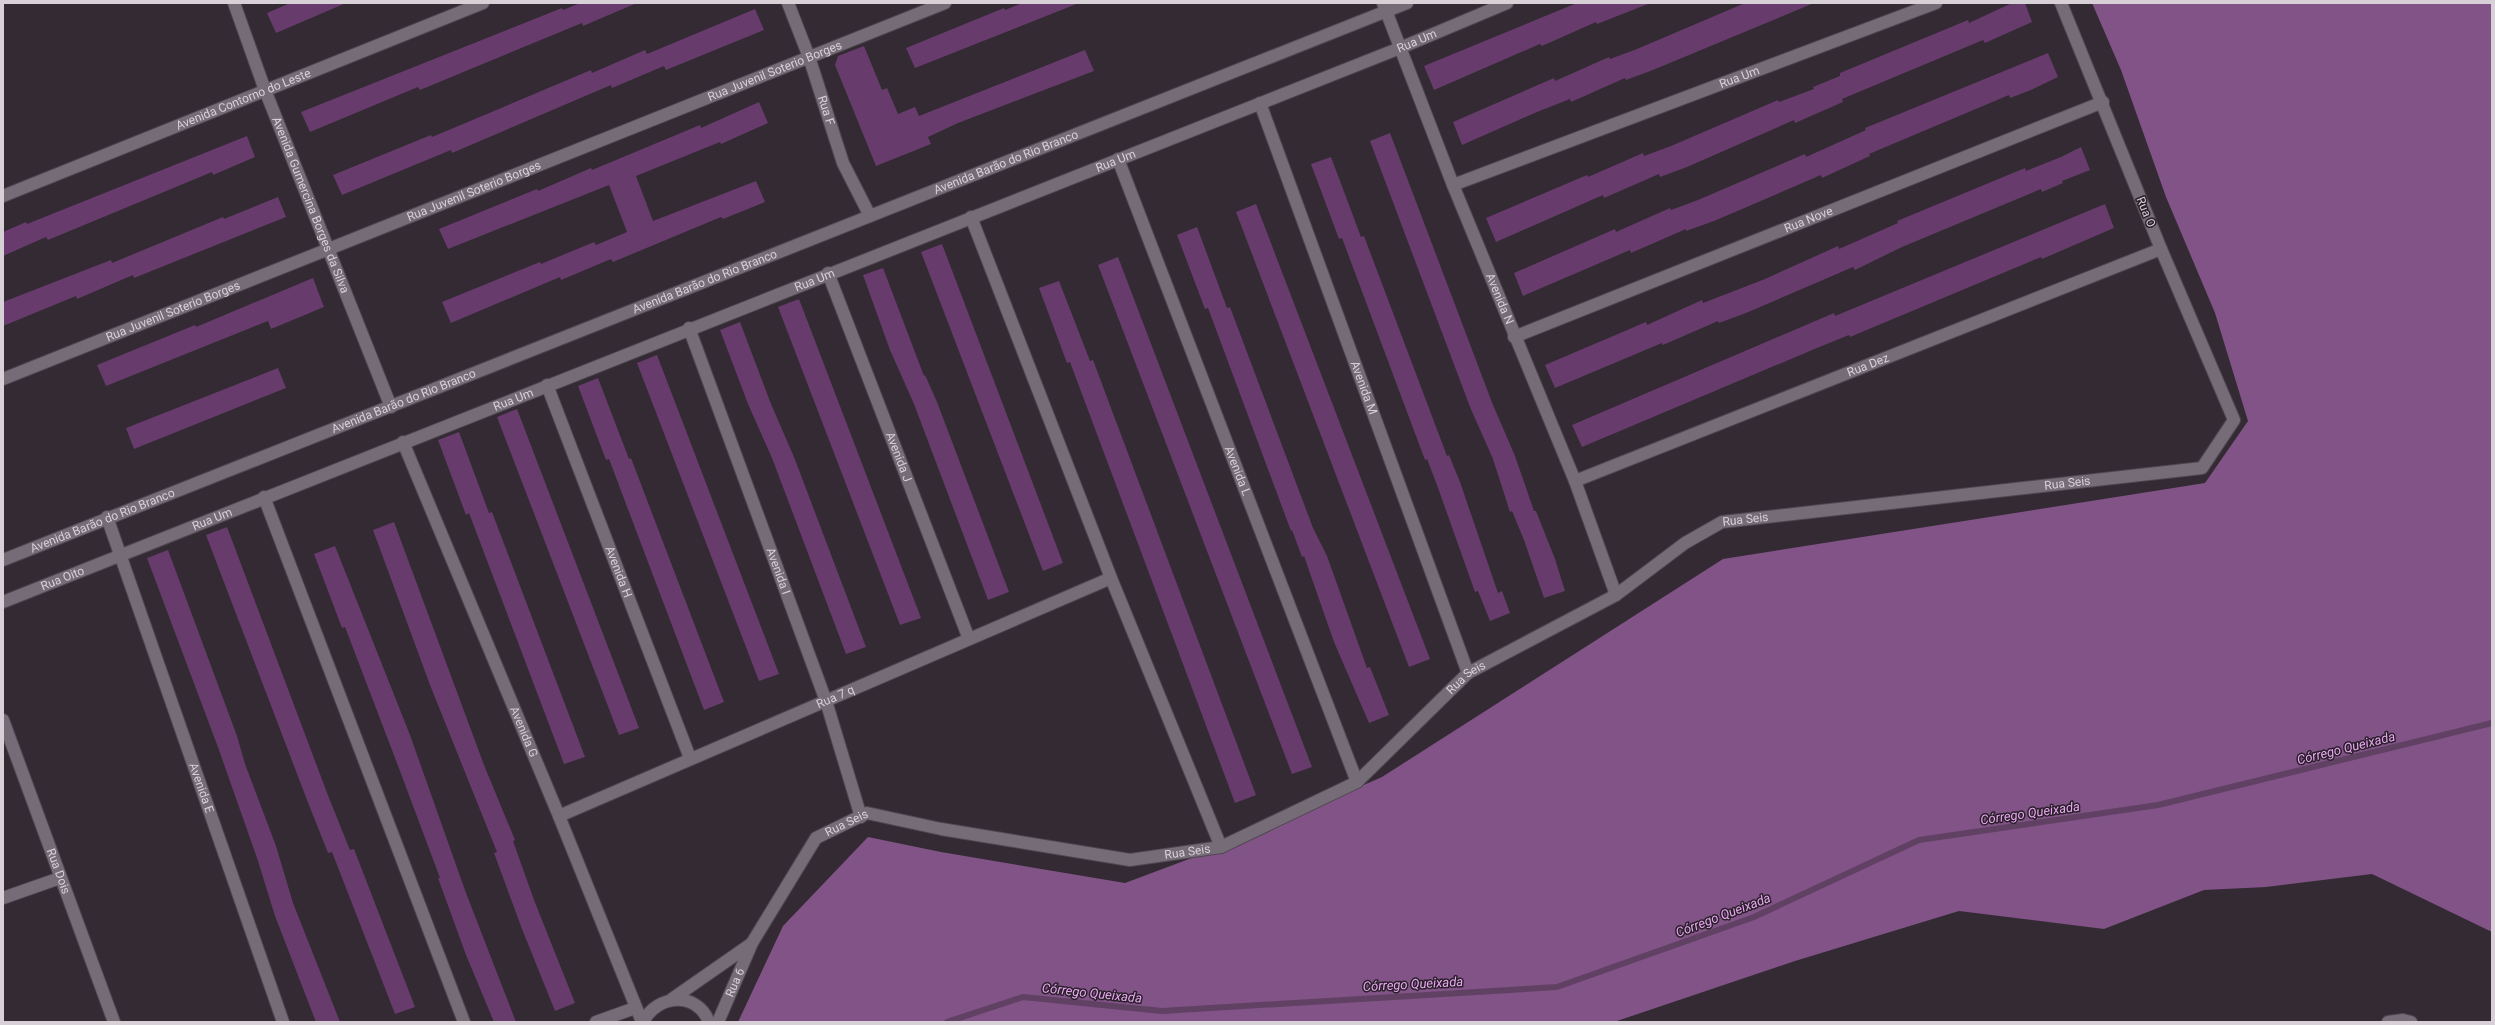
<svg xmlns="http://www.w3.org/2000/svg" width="2495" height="1025" viewBox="0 0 2495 1025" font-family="Roboto,sans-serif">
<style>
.forest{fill:#815386}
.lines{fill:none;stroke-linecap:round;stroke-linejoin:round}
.stream{stroke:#604163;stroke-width:6}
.building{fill:#673b6b}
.minor-casing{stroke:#4f4750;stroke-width:14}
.minor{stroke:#766c77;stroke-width:12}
.labels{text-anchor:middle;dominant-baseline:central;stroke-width:3;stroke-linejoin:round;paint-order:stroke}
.street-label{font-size:12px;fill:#d7d1d7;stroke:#29202a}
.water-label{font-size:13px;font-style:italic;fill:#eba8f2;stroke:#29202a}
</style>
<rect width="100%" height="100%" fill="#332a34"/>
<polygon class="forest" points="2092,3 2492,3 2492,932 2372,874 2266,887 2204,890 2104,929 1959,911 1795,961 1614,1022 738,1022 783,926 868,837 941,852 1125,883 1221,847 1382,777 1723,559 2205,483 2248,421 2215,313 2166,197 2121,70"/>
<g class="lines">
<polyline class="stream" points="947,1022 1023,997 1162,1011 1557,987 1754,917 1919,840 2158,805 2492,723"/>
</g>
<g class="building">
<polygon points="290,3 346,3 276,33 267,13"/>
<polygon points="580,3 637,3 583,26 582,23 420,90 418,87 310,132 301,112 562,8 563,10"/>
<polygon points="1022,3 1079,3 915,68 906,48 1004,8 1005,10"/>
<polygon points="1577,3 1648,4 1597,24 1596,22 1542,46 1540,44 1434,90 1424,66"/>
<polygon points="1745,3 1814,3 1653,70 1626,80 1625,78 1571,102 1570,99 1537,112 1462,145 1453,122 1554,78 1555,81 1609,57 1610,59 1637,49"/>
<polygon points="2012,3 2025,3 2032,22 1985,43 1983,40 1842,99 1843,102 1795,123 1794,120 1687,167 1660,177 1659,174 1604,198 1603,195 1496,242 1486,218 1587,175 1588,177 1643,153 1644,156 1671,146 1778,100 1779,102 1814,89 1813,87 1840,76 1840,73 1968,20 1969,23"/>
<polygon points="755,9 764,30 666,70 664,66 612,88 611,85 452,153 451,150 342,195 333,175 431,135 432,137 591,70 592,73 645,50 647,54"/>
<polygon points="864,46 882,90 887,88 898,114 915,107 919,116 1085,50 1094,71 958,123 928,137 931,144 876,166 835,65 838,56"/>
<polygon points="2048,53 2058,77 2031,90 2010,98 2009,95 1869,154 1870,156 1822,178 1821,175 1714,221 1686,231 1686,229 1631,253 1630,250 1523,296 1514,273 1615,229 1616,232 1670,208 1671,210 1698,200 1805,154 1806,157 1866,130 1865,128"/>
<polygon points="759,102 768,123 721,144 720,142 636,176 653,221 756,181 765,202 723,219 721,217 613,262 611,259 561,280 560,277 451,323 442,302 540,262 541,264 594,242 596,245 627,232 609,185 448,249 439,229 537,189 538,191 591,168 592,170 700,125 701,128"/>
<polygon points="1390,133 1493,405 1515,456 1534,511 1536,511 1555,559 1565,591 1544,598 1524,540 1512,511 1510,512 1493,459 1470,407 1370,141"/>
<polygon points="247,136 255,157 213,175 212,172 48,240 46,237 3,256 3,232 26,222 27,224"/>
<polygon points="2081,147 2090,170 2062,181 2063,183 2042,192 2041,189 1902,247 1855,270 1853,267 1746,313 1719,323 1718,321 1663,345 1662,343 1555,388 1545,365 1646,322 1647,325 1702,300 1703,303 1765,279 1838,246 1839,249 1898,223 1897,221 2025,168 2026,171 2061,157"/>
<polygon points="1331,157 1361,237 1364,236 1447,456 1449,455 1460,482 1498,593 1502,591 1510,613 1490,621 1478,591 1475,592 1437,485 1427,459 1425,460 1342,238 1339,239 1311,164"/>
<polygon points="278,197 286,217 134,278 133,275 77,299 76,296 3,326 3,302 111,260 112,263 223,217 224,219"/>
<polygon points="1256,204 1430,659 1409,667 1236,212"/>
<polygon points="2105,204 2114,228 2042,259 2041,257 1850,337 1849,335 1817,348 1582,447 1572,425 1834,313 1835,316"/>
<polygon points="1197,227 1227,308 1230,307 1313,528 1327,556 1367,668 1370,667 1389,715 1369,723 1334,642 1304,556 1302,557 1292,530 1291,531 1208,308 1205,309 1177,235"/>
<polygon points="942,244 1063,563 1043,571 921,252"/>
<polygon points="1118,257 1312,767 1292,774 1098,265"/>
<polygon points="883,268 924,376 925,375 937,402 1009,592 988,600 914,404 890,350 863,275"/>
<polygon points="313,278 324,307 271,329 268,321 106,386 97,365 195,325 196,327"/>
<polygon points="1059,281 1090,361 1093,360 1256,795 1235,803 1070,362 1067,363 1039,288"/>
<polygon points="799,299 921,618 900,625 778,307"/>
<polygon points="740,322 771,404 794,457 866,647 846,654 772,458 748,404 720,330"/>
<polygon points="657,355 779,674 759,681 637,363"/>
<polygon points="278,368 286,388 134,449 126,428"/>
<polygon points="598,378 629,459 631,458 724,702 704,710 609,459 606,460 578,386"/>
<polygon points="517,409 639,728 619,735 497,417"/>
<polygon points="459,432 489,513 492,512 585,757 564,764 469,513 466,515 438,440"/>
<polygon points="394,522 484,765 515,840 513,841 534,900 575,1003 555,1011 522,929 494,853 497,852 430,685 373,530"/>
<polygon points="227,527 329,798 350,850 354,849 415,1007 395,1014 332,852 328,853 307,800 206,535"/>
<polygon points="335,546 410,735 466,893 516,1022 494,1022 466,955 438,878 440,878 400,771 345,627 342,628 314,554"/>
<polygon points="168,550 237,736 245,764 276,846 293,903 340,1022 316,1022 275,916 258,861 219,750 147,558"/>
</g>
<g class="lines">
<defs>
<g id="minor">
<path id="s1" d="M234,3L265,90L391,407"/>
<path id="s2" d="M788,3L809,57L843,163L870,216"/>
<path id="s3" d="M1383,3L1453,185L1575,481L1616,595"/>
<path id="s4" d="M1260,103L1468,673"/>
<path id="s5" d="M1118,159L1357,782"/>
<path id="s6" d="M1453,185L1936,3"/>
<path id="s7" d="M3,196L483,3"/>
<polyline points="971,217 1111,578 1221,847"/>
<path id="s8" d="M828,273L969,639"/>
<path id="s9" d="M689,328L826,701L861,817"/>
<path id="s10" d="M1514,337L2103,102"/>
<path id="s11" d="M3,379L945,3"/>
<path id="s12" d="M547,385L690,758"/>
<path id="s13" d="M403,442L559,816L642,1022"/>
<path id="s14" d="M1575,481L2161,249"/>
<polyline points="264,497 464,1022"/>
<path id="s15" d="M107,517L283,1022"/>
<path id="s16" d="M3,560L1407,3"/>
<path id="s17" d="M3,602L1400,48L1507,3"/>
<path id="s18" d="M3,720L114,1022"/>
<path id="s19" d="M559,816L1111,578"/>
<polyline points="3,898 60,878"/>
<polyline points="672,999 751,944"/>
<polyline points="596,1022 635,1008"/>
<path d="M643,1022C657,994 697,991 709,1022"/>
<path id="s20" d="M718,1022L752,943L816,838L867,813L941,829L1130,860L1221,847L1357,782L1468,673L1616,595L1685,543L1722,522L2202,468L2234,420L2161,249L2061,3"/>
<polyline points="2388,1022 2403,1020 2411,1022"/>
</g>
</defs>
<use href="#minor" class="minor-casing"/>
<use href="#minor" class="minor"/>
</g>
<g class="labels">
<g class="street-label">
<text stroke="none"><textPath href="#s17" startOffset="1521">Rua Um</textPath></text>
<text stroke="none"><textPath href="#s11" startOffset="831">Rua Juvenil Soterio Borges</textPath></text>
<text stroke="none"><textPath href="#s6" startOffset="306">Rua Um</textPath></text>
<text stroke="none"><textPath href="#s7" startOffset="259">Avenida Contorno do Leste</textPath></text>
<text stroke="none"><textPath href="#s2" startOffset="114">Rua F</textPath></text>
<text stroke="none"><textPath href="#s17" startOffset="1197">Rua Um</textPath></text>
<text stroke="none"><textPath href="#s16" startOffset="1079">Avenida Barão do Rio Branco</textPath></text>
<text stroke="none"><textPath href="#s11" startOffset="507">Rua Juvenil Soterio Borges</textPath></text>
<text stroke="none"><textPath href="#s1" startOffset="216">Avenida Gumercina Borges da Silva</textPath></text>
<text transform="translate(2146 212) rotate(68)">Rua O</text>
<text stroke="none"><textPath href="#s10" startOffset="317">Rua Nove</textPath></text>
<text stroke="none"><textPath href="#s17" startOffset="873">Rua Um</textPath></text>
<text stroke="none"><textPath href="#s16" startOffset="755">Avenida Barão do Rio Branco</textPath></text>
<text stroke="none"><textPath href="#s3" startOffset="318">Avenida N</textPath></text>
<text stroke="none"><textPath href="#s11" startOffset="183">Rua Juvenil Soterio Borges</textPath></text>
<text stroke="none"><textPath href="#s14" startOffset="315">Rua Dez</textPath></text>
<text stroke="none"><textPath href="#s4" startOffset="303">Avenida M</textPath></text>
<text stroke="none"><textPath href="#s17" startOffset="549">Rua Um</textPath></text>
<text stroke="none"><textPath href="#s16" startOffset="431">Avenida Barão do Rio Branco</textPath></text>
<text stroke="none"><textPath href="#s8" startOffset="197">Avenida J</textPath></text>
<text stroke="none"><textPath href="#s5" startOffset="334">Avenida L</textPath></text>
<text stroke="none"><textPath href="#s20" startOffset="1575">Rua Seis</textPath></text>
<text stroke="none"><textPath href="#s17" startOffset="225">Rua Um</textPath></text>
<text stroke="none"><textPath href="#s16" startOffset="107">Avenida Barão do Rio Branco</textPath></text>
<text stroke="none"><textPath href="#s20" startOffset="1251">Rua Seis</textPath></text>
<text stroke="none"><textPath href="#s12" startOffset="200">Avenida H</textPath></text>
<text stroke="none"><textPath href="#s9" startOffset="259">Avenida I</textPath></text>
<text stroke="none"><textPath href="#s17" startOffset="64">Rua Oito</textPath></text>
<text stroke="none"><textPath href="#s20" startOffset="927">Rua Seis</textPath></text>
<text stroke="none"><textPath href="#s19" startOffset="301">Rua 7 q</textPath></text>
<text stroke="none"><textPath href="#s13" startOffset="314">Avenida G</textPath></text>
<text stroke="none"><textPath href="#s15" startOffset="287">Avenida E</textPath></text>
<text stroke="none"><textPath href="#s20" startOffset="243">Rua Seis</textPath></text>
<text stroke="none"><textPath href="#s20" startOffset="591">Rua Seis</textPath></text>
<text stroke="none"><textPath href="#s18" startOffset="161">Rua Dois</textPath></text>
<text stroke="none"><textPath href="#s20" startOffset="43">Rua 6</textPath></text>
</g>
<g class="water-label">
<text transform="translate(2346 748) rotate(-14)">Córrego Queixada</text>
<text transform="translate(2030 813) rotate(-8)">Córrego Queixada</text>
<text transform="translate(1723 915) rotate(-21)">Córrego Queixada</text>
<text transform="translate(1413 984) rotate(-3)">Córrego Queixada</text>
<text transform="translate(1092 993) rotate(6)">Córrego Queixada</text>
</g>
</g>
<rect width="2495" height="1025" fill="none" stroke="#d7d1d7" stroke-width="8"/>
</svg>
